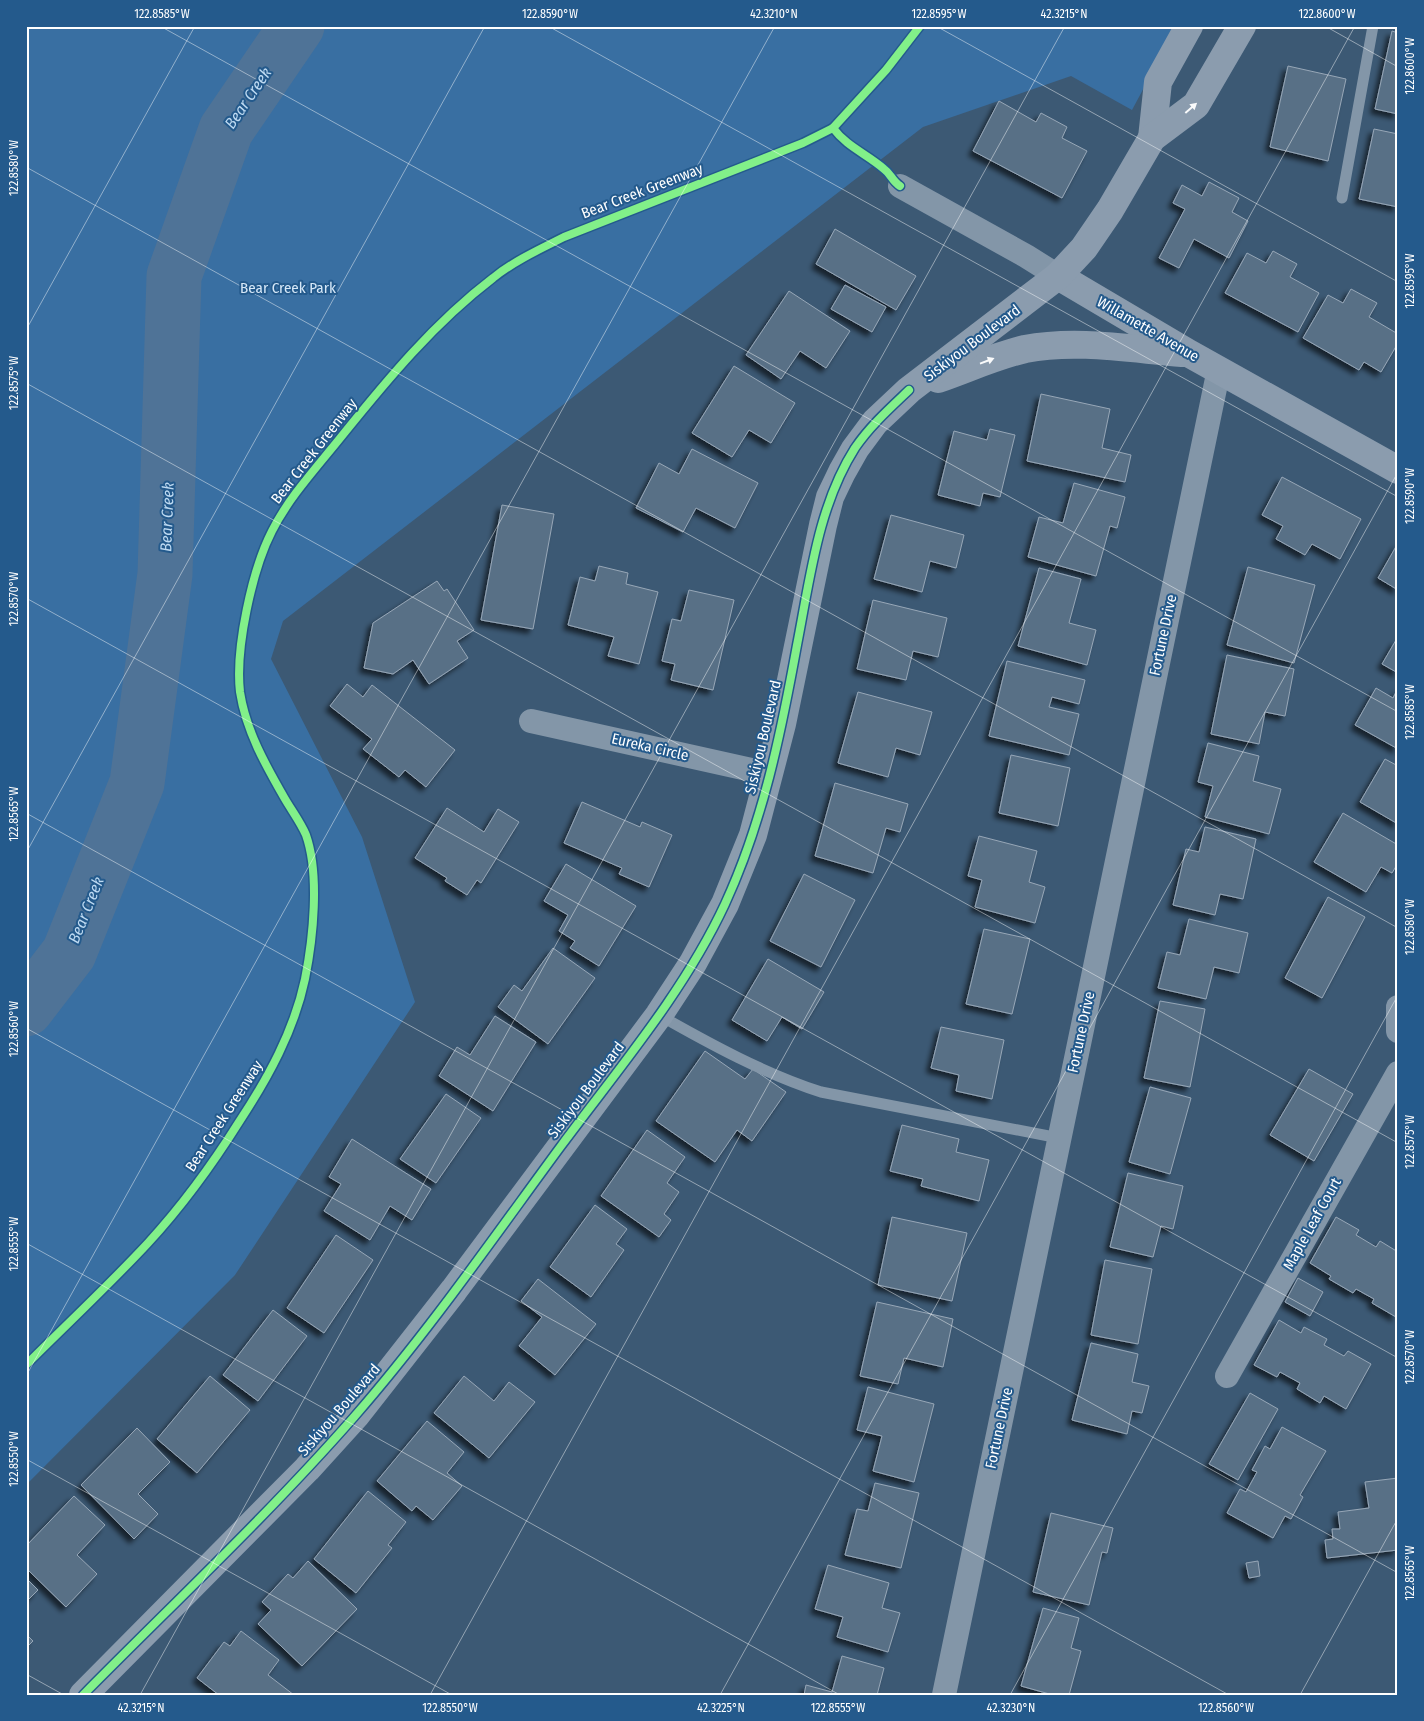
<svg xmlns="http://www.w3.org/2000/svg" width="1424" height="1721" viewBox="0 0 1424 1721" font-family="'Fira Sans Condensed',sans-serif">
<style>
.green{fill:#396fa2}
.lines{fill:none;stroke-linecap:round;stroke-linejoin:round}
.river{stroke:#4f7397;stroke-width:55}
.building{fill:#597086;stroke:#97a7b7;filter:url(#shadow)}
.lane{stroke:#8396a8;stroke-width:11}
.street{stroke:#8396a8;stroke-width:24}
.secondary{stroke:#8b9cae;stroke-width:28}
.cycleway-casing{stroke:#245a8c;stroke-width:11}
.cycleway{stroke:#82f089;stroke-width:8}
.oneway{fill:#f9fafb}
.ticks{fill:none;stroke:#fff;stroke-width:1;stroke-opacity:0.45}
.labels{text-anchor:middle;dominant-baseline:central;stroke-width:4;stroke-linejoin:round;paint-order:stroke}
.street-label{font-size:15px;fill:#fff;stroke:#245a8c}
.park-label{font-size:15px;fill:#d6e8f8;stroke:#245a8c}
.water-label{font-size:16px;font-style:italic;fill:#bedaf2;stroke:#245a8c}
.neatline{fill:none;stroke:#fff;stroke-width:2}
.ticks-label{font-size:12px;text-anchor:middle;fill:#fff}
</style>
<defs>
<filter id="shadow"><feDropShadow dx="-4.5" dy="4.5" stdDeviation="2.5" flood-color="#0009"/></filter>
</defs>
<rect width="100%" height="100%" fill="#3c5974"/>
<polygon class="green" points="26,26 1177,26 1132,110 1071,76 923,127 283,621 271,659 362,837 415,1002 235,1275 26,1485"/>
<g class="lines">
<polyline class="river" points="26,1009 69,953 137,783 165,574 174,276 226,130 297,26"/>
</g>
<g class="building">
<polygon points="1392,31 1398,33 1398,114 1375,109"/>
<polygon points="1288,66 1346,79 1328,161 1270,147"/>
<polygon points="999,101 1036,122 1041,113 1067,127 1062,138 1087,151 1062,198 973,151"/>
<polygon points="1374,129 1398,134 1398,207 1359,199"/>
<polygon points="1209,182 1239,198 1232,212 1248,221 1229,258 1194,239 1179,268 1159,258 1185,209 1173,203 1182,185 1202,196"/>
<polygon points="835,229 916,276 896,310 816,264"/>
<polygon points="1273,251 1297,264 1290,277 1319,293 1298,332 1225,293 1247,253 1266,263"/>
<polygon points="845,285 886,307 872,332 831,309"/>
<polygon points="1351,289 1377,303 1369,317 1398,334 1398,343 1381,372 1364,362 1359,370 1303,338 1328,295 1343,303"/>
<polygon points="789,291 850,331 826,368 800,351 781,379 746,355"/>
<polygon points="734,366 795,403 771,443 749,430 732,457 692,433"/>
<polygon points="1041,394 1110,409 1102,448 1131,455 1125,482 1027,461"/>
<polygon points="990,429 1015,435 1000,497 983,493 980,506 938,495 954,431 987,440"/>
<polygon points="692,449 758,483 735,528 696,508 683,532 636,508 659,463 679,474"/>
<polygon points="1282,477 1361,519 1340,559 1312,544 1305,555 1276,539 1283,526 1262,515"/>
<polygon points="1074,483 1125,497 1117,528 1110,526 1096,576 1028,557 1039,517 1063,523"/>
<polygon points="502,505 554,514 533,629 481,620"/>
<polygon points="891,515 964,535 956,568 930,561 922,592 874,579"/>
<polygon points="1398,543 1398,590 1378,578"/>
<polygon points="599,566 628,573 626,584 658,592 639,664 608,656 614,637 568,625 580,577 595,581"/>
<polygon points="1248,567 1315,585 1294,663 1227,645"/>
<polygon points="1039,568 1081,579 1069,623 1096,630 1087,665 1018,646"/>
<polygon points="437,581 444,591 447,589 474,630 457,641 468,658 429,684 413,660 393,674 364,668 373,623"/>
<polygon points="689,590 734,600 713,690 671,680 675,664 662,661 672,619 681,621"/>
<polygon points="873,600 947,618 938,657 913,651 906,680 857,669"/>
<polygon points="1396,640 1398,641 1398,673 1382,664"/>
<polygon points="1227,655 1294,669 1285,716 1265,712 1259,744 1211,734"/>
<polygon points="1007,661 1085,680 1079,704 1052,697 1049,707 1079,714 1069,755 989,736"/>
<polygon points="347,684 363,697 372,685 455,750 426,787 405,770 399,777 363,749 372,739 330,706"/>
<polygon points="1376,688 1393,698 1398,688 1398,749 1355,725"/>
<polygon points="858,692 932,712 920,755 896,748 888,777 838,763"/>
<polygon points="1208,743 1259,756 1253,781 1281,789 1269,834 1205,817 1213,786 1198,782"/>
<polygon points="1011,755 1070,768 1058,826 999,813"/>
<polygon points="1385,759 1398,766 1398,824 1360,802"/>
<polygon points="835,783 908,804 900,832 886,828 873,873 815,856"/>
<polygon points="582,802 640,827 642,822 672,835 649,887 619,874 622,868 564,843"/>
<polygon points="447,808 484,832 498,809 519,822 481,883 477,880 467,895 445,881 447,878 415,858"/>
<polygon points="1343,813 1398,845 1398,863 1392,873 1381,867 1366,892 1314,862"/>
<polygon points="1205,827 1256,839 1243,899 1220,894 1215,915 1173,905 1186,849 1199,852"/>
<polygon points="979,836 1037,851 1029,882 1045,887 1035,923 975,907 982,880 968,876"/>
<polygon points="566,864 636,906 599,966 570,948 575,941 559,931 568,915 544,901"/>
<polygon points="804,874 855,900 821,967 770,941"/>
<polygon points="1328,897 1365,917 1322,998 1285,978"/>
<polygon points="1189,919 1248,933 1239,973 1214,967 1206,999 1158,988 1167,952 1180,955"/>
<polygon points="984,929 1030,939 1012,1014 966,1004"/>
<polygon points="553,948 595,978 548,1044 498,1007 514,985 522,991"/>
<polygon points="768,959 824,992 802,1029 782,1017 767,1041 732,1020"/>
<polygon points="1160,1001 1205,1009 1190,1087 1144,1078"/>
<polygon points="495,1016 536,1042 493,1111 439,1076 457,1047 470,1055"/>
<polygon points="941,1027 1004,1040 992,1099 956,1091 959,1075 931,1068"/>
<polygon points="705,1051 745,1079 753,1069 786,1092 752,1141 737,1130 715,1162 656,1121"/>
<polygon points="1309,1069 1353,1094 1314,1161 1270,1135"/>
<polygon points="1150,1087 1191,1098 1170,1174 1129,1162"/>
<polygon points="446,1094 481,1118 436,1183 400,1159"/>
<polygon points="902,1125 959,1139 956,1152 989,1160 979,1201 921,1186 923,1179 890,1171"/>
<polygon points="647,1130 685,1157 667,1183 679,1192 664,1214 671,1220 659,1237 601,1196"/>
<polygon points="352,1139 431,1189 412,1220 390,1206 370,1240 324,1211 341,1184 329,1177"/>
<polygon points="1128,1173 1183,1186 1173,1229 1161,1226 1153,1257 1110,1247"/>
<polygon points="595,1205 627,1229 616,1244 624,1250 591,1297 550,1267"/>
<polygon points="892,1217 967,1233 952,1301 878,1285"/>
<polygon points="1336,1217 1359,1230 1356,1235 1376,1247 1380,1241 1398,1252 1396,1317 1372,1303 1374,1299 1356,1289 1353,1293 1329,1279 1331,1276 1310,1263"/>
<polygon points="336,1235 373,1260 324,1333 287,1308"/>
<polygon points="1105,1260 1152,1269 1138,1344 1091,1335"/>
<polygon points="1298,1278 1323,1292 1310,1316 1285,1302"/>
<polygon points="538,1279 596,1324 555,1375 519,1346 542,1317 521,1301"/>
<polygon points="877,1302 953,1319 943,1367 904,1358 898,1384 860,1376"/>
<polygon points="273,1310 307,1336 258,1401 223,1375"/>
<polygon points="1279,1320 1301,1333 1304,1327 1327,1339 1324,1345 1344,1356 1348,1351 1371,1364 1346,1409 1324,1396 1320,1403 1297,1389 1300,1383 1280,1372 1277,1377 1254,1365"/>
<polygon points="1091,1343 1138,1354 1132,1382 1149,1386 1142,1413 1132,1411 1127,1434 1072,1420"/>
<polygon points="210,1376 250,1410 197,1473 157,1439"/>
<polygon points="464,1376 494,1401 509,1382 535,1402 489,1458 434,1413"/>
<polygon points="868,1387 934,1404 914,1482 873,1471 882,1436 857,1430"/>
<polygon points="1250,1393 1278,1409 1238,1480 1209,1464"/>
<polygon points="427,1421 464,1452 447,1473 462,1486 433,1520 416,1506 412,1511 377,1481"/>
<polygon points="1282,1427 1326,1451 1300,1495 1303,1497 1291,1519 1285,1516 1273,1538 1227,1513 1240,1489 1246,1492 1257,1472 1252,1470 1265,1446 1270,1449"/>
<polygon points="137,1428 170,1462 138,1494 158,1514 134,1539 81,1485"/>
<polygon points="1398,1478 1398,1550 1327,1558 1325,1540 1333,1539 1332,1529 1340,1529 1338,1512 1369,1508 1365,1482"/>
<polygon points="875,1483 919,1493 901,1568 845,1555 857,1509 868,1511"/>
<polygon points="368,1491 406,1522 388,1545 392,1548 356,1593 314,1559"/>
<polygon points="74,1496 105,1525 77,1555 97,1574 66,1607 26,1568 26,1546"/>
<polygon points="1051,1513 1113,1528 1107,1553 1102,1552 1089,1605 1033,1592"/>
<polygon points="308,1561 357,1609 302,1666 258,1624 271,1610 262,1602 288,1574 293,1578"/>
<polygon points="1258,1561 1260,1576 1249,1578 1246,1563"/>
<polygon points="828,1565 889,1583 882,1608 900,1613 888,1652 837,1637 843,1617 815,1609"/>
<polygon points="26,1578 38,1590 26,1602"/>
<polygon points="1043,1608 1079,1618 1071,1648 1081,1651 1069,1695 1053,1695 1021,1686"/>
<polygon points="241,1631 279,1660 268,1675 294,1695 219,1695 197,1678 224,1642 230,1646"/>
<polygon points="26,1634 33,1641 26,1648"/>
<polygon points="842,1656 884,1668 877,1695 804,1695 806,1685 832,1692"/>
</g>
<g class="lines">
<g class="lane">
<polyline points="1342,198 1373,26"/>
<path d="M659,1015C710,1044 765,1074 821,1092L1059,1138"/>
</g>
<g class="street">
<polyline points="900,186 1026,256 1058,276"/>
<polyline points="531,721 770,774"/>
<polyline points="1398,1007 1398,1031"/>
<polyline points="1227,1376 1398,1073"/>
<polyline points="944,1695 1219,369"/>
</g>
<g class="secondary">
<polyline points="1152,138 1158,82 1189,26"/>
<polyline points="1058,276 1190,354 1398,470"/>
<path d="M938,379C967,369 995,356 1025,349C1076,339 1131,349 1182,353"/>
<polyline points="83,1695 307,1469 356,1415 454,1290 659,1015 693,963 725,904 753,835 782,724 823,525 830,497 842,472 855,449 875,422 909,390 1058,276 1084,248 1110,210 1152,138 1196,105 1242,26"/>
</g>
<defs>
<g id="cycleway">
<path d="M833,128C847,147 867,154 884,169C891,174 892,181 900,186"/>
<path d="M26,1365C67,1324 109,1285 148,1243C182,1206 212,1165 239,1122C268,1078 294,1031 305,979C313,939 320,875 306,835C301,823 292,811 285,799C266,766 246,731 240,692C235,649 252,570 272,531C289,497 317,467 341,437C387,380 434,323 493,278C514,261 540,249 564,237L803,143L833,128L886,70L920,26"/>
<path d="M83,1695C174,1603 269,1514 354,1417C429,1331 494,1237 561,1146C619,1068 684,992 725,904C763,822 781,733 797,645C810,579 818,506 855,448C870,426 889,409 909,390"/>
</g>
</defs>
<use href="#cycleway" class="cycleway-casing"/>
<use href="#cycleway" class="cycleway"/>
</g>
<defs><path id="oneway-solid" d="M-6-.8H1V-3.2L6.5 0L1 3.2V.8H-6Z" transform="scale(1.25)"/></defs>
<g class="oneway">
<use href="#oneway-solid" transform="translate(1191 108) rotate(-41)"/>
<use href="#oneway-solid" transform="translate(987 361) rotate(-21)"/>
</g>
<path class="ticks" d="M160,26L1398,712M548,26L1398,497M936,26L1398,282M1325,26L1398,67M26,167L1398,928M26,330L195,26M26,383L1398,1143M26,598L1398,1358M26,813L1398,1573M26,853L485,26M26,1028L1229,1695M26,1243L840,1695M26,1376L775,26M26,1459L452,1695M26,1674L64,1695M140,1695L1065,26M430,1695L1355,26M720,1695L1398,472M1010,1695L1398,995M1300,1695L1398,1518"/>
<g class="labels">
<g class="street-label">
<text transform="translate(642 191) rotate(-21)">Bear Creek Greenway</text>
<text transform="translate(1148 329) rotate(30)">Willamette Avenue</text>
<text transform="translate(972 343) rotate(-37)">Siskiyou Boulevard</text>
<text transform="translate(314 451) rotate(-52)">Bear Creek Greenway</text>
<text transform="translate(1163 635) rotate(-78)">Fortune Drive</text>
<text transform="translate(763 737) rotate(-77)">Siskiyou Boulevard</text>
<text transform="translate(650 747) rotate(13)">Eureka Circle</text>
<text transform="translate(1081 1032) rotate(-78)">Fortune Drive</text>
<text transform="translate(586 1090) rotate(-53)">Siskiyou Boulevard</text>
<text transform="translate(224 1116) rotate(-57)">Bear Creek Greenway</text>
<text transform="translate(1312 1224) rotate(-61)">Maple Leaf Court</text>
<text transform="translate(339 1410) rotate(-49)">Siskiyou Boulevard</text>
<text transform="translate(999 1428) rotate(-78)">Fortune Drive</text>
</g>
<g class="park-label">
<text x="288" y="288">Bear Creek Park</text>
</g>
<g class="water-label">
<text transform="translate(248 98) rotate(-56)">Bear Creek</text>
<text transform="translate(167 517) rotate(-88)">Bear Creek</text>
<text transform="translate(86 910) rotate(-68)">Bear Creek</text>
</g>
</g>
<rect width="1424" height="1721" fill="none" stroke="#245a8c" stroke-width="55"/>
<rect x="28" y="28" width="1368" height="1666" class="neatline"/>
<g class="ticks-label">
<text x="162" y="18">122.8585°W</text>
<text x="550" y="18">122.8590°W</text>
<text x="774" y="18">42.3210°N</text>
<text x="939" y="18">122.8595°W</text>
<text x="1064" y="18">42.3215°N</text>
<text x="1327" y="18">122.8600°W</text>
<text transform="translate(1410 66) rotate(-90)" y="4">122.8600°W</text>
<text transform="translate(14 168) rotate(-90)" y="4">122.8580°W</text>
<text transform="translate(1410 281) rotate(-90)" y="4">122.8595°W</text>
<text transform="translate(14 383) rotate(-90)" y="4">122.8575°W</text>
<text transform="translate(1410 496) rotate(-90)" y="4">122.8590°W</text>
<text transform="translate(14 599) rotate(-90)" y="4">122.8570°W</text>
<text transform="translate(1410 712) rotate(-90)" y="4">122.8585°W</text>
<text transform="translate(14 814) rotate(-90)" y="4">122.8565°W</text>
<text transform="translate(1410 927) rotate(-90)" y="4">122.8580°W</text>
<text transform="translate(14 1029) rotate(-90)" y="4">122.8560°W</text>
<text transform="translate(1410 1142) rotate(-90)" y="4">122.8575°W</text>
<text transform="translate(14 1244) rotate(-90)" y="4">122.8555°W</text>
<text transform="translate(1410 1357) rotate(-90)" y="4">122.8570°W</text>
<text transform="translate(14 1459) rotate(-90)" y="4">122.8550°W</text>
<text transform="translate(1410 1573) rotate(-90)" y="4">122.8565°W</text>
<text x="141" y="1712">42.3215°N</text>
<text x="450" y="1712">122.8550°W</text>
<text x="721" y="1712">42.3225°N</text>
<text x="838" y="1712">122.8555°W</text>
<text x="1011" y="1712">42.3230°N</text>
<text x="1226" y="1712">122.8560°W</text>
</g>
</svg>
